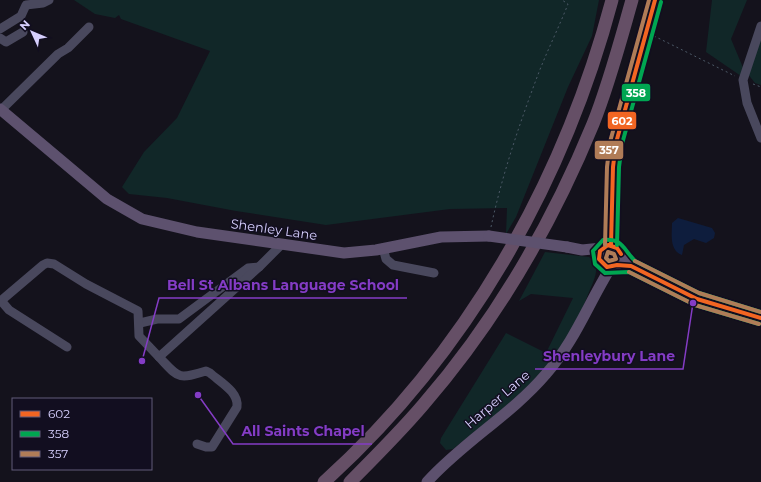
<svg xmlns="http://www.w3.org/2000/svg" width="761" height="482" viewBox="0 0 761 482" font-family="Montserrat,sans-serif">
<style>
.green{fill:#112728}
.water{fill:#0e1d3d}
.lines{fill:none;stroke-linecap:round;stroke-linejoin:round}
.path{stroke:#4c5967;stroke-width:1;stroke-dasharray:2 3;stroke-linecap:butt}
.minor{stroke:#49485d;stroke-width:9}
.major{stroke:#5d516e;stroke-width:11}
.highway{stroke:#654f66;stroke-width:13}
.major-bridge{stroke:#5d516e;stroke-width:11}
.bus-1-casing{stroke:#120e20;stroke-width:7}
.bus-2-casing{stroke:#120e20;stroke-width:7}
.bus-3-casing{stroke:#120e20;stroke-width:7}
.bus-1{stroke:#f26522;stroke-width:4}
.bus-2{stroke:#00a651;stroke-width:4}
.bus-3{stroke:#b07c57;stroke-width:4}
.labels{text-anchor:middle;dominant-baseline:central;stroke-width:3;stroke-linejoin:round;paint-order:stroke}
.street-label{font-size:13px;fill:#d6cffd;stroke:#120e20}
.leader{fill:none;stroke:#843cc5;stroke-width:1.5}
.callout-dot{fill:#843cc5;stroke:#120e20;stroke-width:1.5}
.callout-label{font-size:14px;text-anchor:middle;font-weight:bold;fill:#843cc5;stroke:#120e20;stroke-width:3;stroke-linejoin:round;paint-order:stroke}
.line-badge{stroke:#120e20;stroke-width:1.5}
.badge-label{font-size:11px;text-anchor:middle;font-weight:bold;fill:#fff}
</style>
<rect width="100%" height="100%" fill="#14121c"/>
<g class="green">
<polygon points="74,0 599,0 592,36 568,87 516,217 506,234 507,208 450,209 326,225 236,211 167,198 129,194 122,187 144,152 177,118 210,51 121,19 119,15 115,18 95,14"/>
<polygon points="712,0 747,0 731,39 744,70 741,76 706,52"/>
<polygon points="761,30 761,85 755,83 747,73"/>
<path d="M545,252L589,257C602,266 594,280 589,292C584,305 578,319 571,331C546,378 494,416 453,449L446,450L440,443L441,438L506,333L546,353L573,298L531,294L519,301Z"/>
</g>
<path class="water" d="M678,218L712,228L715,233L714,238L706,243L694,239L684,245L682,255C669,250 672,234 672,223Z"/>
<g class="lines">
<g class="path">
<polyline points="654,36 735,76"/>
<polyline points="753,84 761,87"/>
<path d="M491,227C502,175 520,122 539,72C548,49 559,27 568,4L562,0"/>
</g>
<g class="minor">
<polyline points="761,26 743,80 747,103 761,138"/>
<polyline points="0,29 21,16 26,5 43,3 49,0"/>
<polyline points="0,38 6,42 23,32"/>
<polyline points="1,110 58,54 68,48 89,27"/>
<polyline points="383,248 386,259 393,265 434,273"/>
<polyline points="140,323 157,319 179,319 248,268 259,267"/>
<polyline points="67,347 9,310 3,303 3,299 43,265 47,263 54,264 86,284 138,311 139,336 159,357 259,267 281,245"/>
<path d="M159,357C179,378 177,380 206,371L210,373C220,382 239,392 237,407L212,447H206L197,444"/>
</g>
<g class="major">
<polyline points="0,109 107,199 142,219 197,232 344,253 376,250 441,237 489,236"/>
<circle cx="610" cy="256" r="11"/>
<polyline points="611,245 613,167 616,143 655,0"/>
<polyline points="567,247 582,250 602,248"/>
<polyline points="621,256 631,266 697,299 761,318"/>
<path d="M427,482C463,442 511,415 546,374C575,341 588,304 611,267"/>
</g>
<g class="highway">
<path d="M324,482C466,354 563,184 612,0"/>
<path d="M350,482C375,457 400,432 423,405C495,322 551,226 593,124C609,84 620,42 632,0"/>
</g>
<polyline class="major-bridge" points="489,236 567,247"/>
<defs>
<g id="bus-1">
<polyline points="611,245 613,167 616,143 655,0"/>
<polyline points="621,254 617,248 608,245 600,251 599,259 607,267 617,265 631,266 697,299 761,318"/>
</g>
<g id="bus-2">
<polyline points="617,245 619,167 622,144 661,2"/>
<path d="M759,324L695,305L629,272L605,273L595,264L593,251L603,240C623,238 623,249 635,261L699,293L761,312"/>
</g>
<g id="bus-3">
<polyline points="605,245 607,167 610,142 649,0"/>
<polygon points="608,252 614,254 616,259 609,261 606,258"/>
<polyline points="635,261 699,293 761,312"/>
<polyline points="629,272 695,305 759,324"/>
</g>
</defs>
<use href="#bus-1" class="bus-1-casing"/>
<use href="#bus-2" class="bus-2-casing"/>
<use href="#bus-3" class="bus-3-casing"/>
<use href="#bus-1" class="bus-1"/>
<use href="#bus-2" class="bus-2"/>
<use href="#bus-3" class="bus-3"/>
</g>
<g class="labels">
<g class="street-label">
<text transform="translate(274 229) rotate(8)">Shenley Lane</text>
<text transform="translate(497 399) rotate(-41)">Harper Lane</text>
</g>
</g>
<path class="leader" d="M142 361L159 298H407M693 303L683 369H535M198 395L233 444H372"/>
<g class="callout-dot">
<circle cx="142" cy="361" r="4"/>
<circle cx="693" cy="303" r="4"/>
<circle cx="198" cy="395" r="4"/>
</g>
<g class="callout-label">
<text x="283" y="290">Bell St Albans Language School</text>
<text x="609" y="361">Shenleybury Lane</text>
<text x="303" y="436">All Saints Chapel</text>
</g>
<g class="line-badge">
<rect x="621" y="83" width="30" height="19" rx="4" fill="#00a651"/>
<rect x="607" y="111" width="30" height="19" rx="4" fill="#f26522"/>
<rect x="594" y="140" width="30" height="20" rx="4" fill="#b07c57"/>
</g>
<g class="badge-label">
<text x="636" y="97">358</text>
<text x="622" y="125">602</text>
<text x="609" y="154">357</text>
</g>
<rect x="12" y="398" width="140" height="72" fill="#120e20" stroke="#605b78"/>
<rect x="20" y="411" width="20" height="6" fill="#f26522" stroke="#605b78"/>
<text x="48" y="418" font-size="12" fill="#d6cffd">602</text>
<rect x="20" y="431" width="20" height="6" fill="#00a651" stroke="#605b78"/>
<text x="48" y="438" font-size="12" fill="#d6cffd">358</text>
<rect x="20" y="451" width="20" height="6" fill="#b07c57" stroke="#605b78"/>
<text x="48" y="458" font-size="12" fill="#d6cffd">357</text>
<g transform="translate(32 32) rotate(314)" stroke="#120e20" stroke-width="3" paint-order="stroke">
<path d="M0-3L7 15L0 10L-7 15Z" fill="#d6cffd"/>
<text y="-6" font-size="11" font-weight="bold" text-anchor="middle" fill="#d6cffd">N</text>
</g>
</svg>
